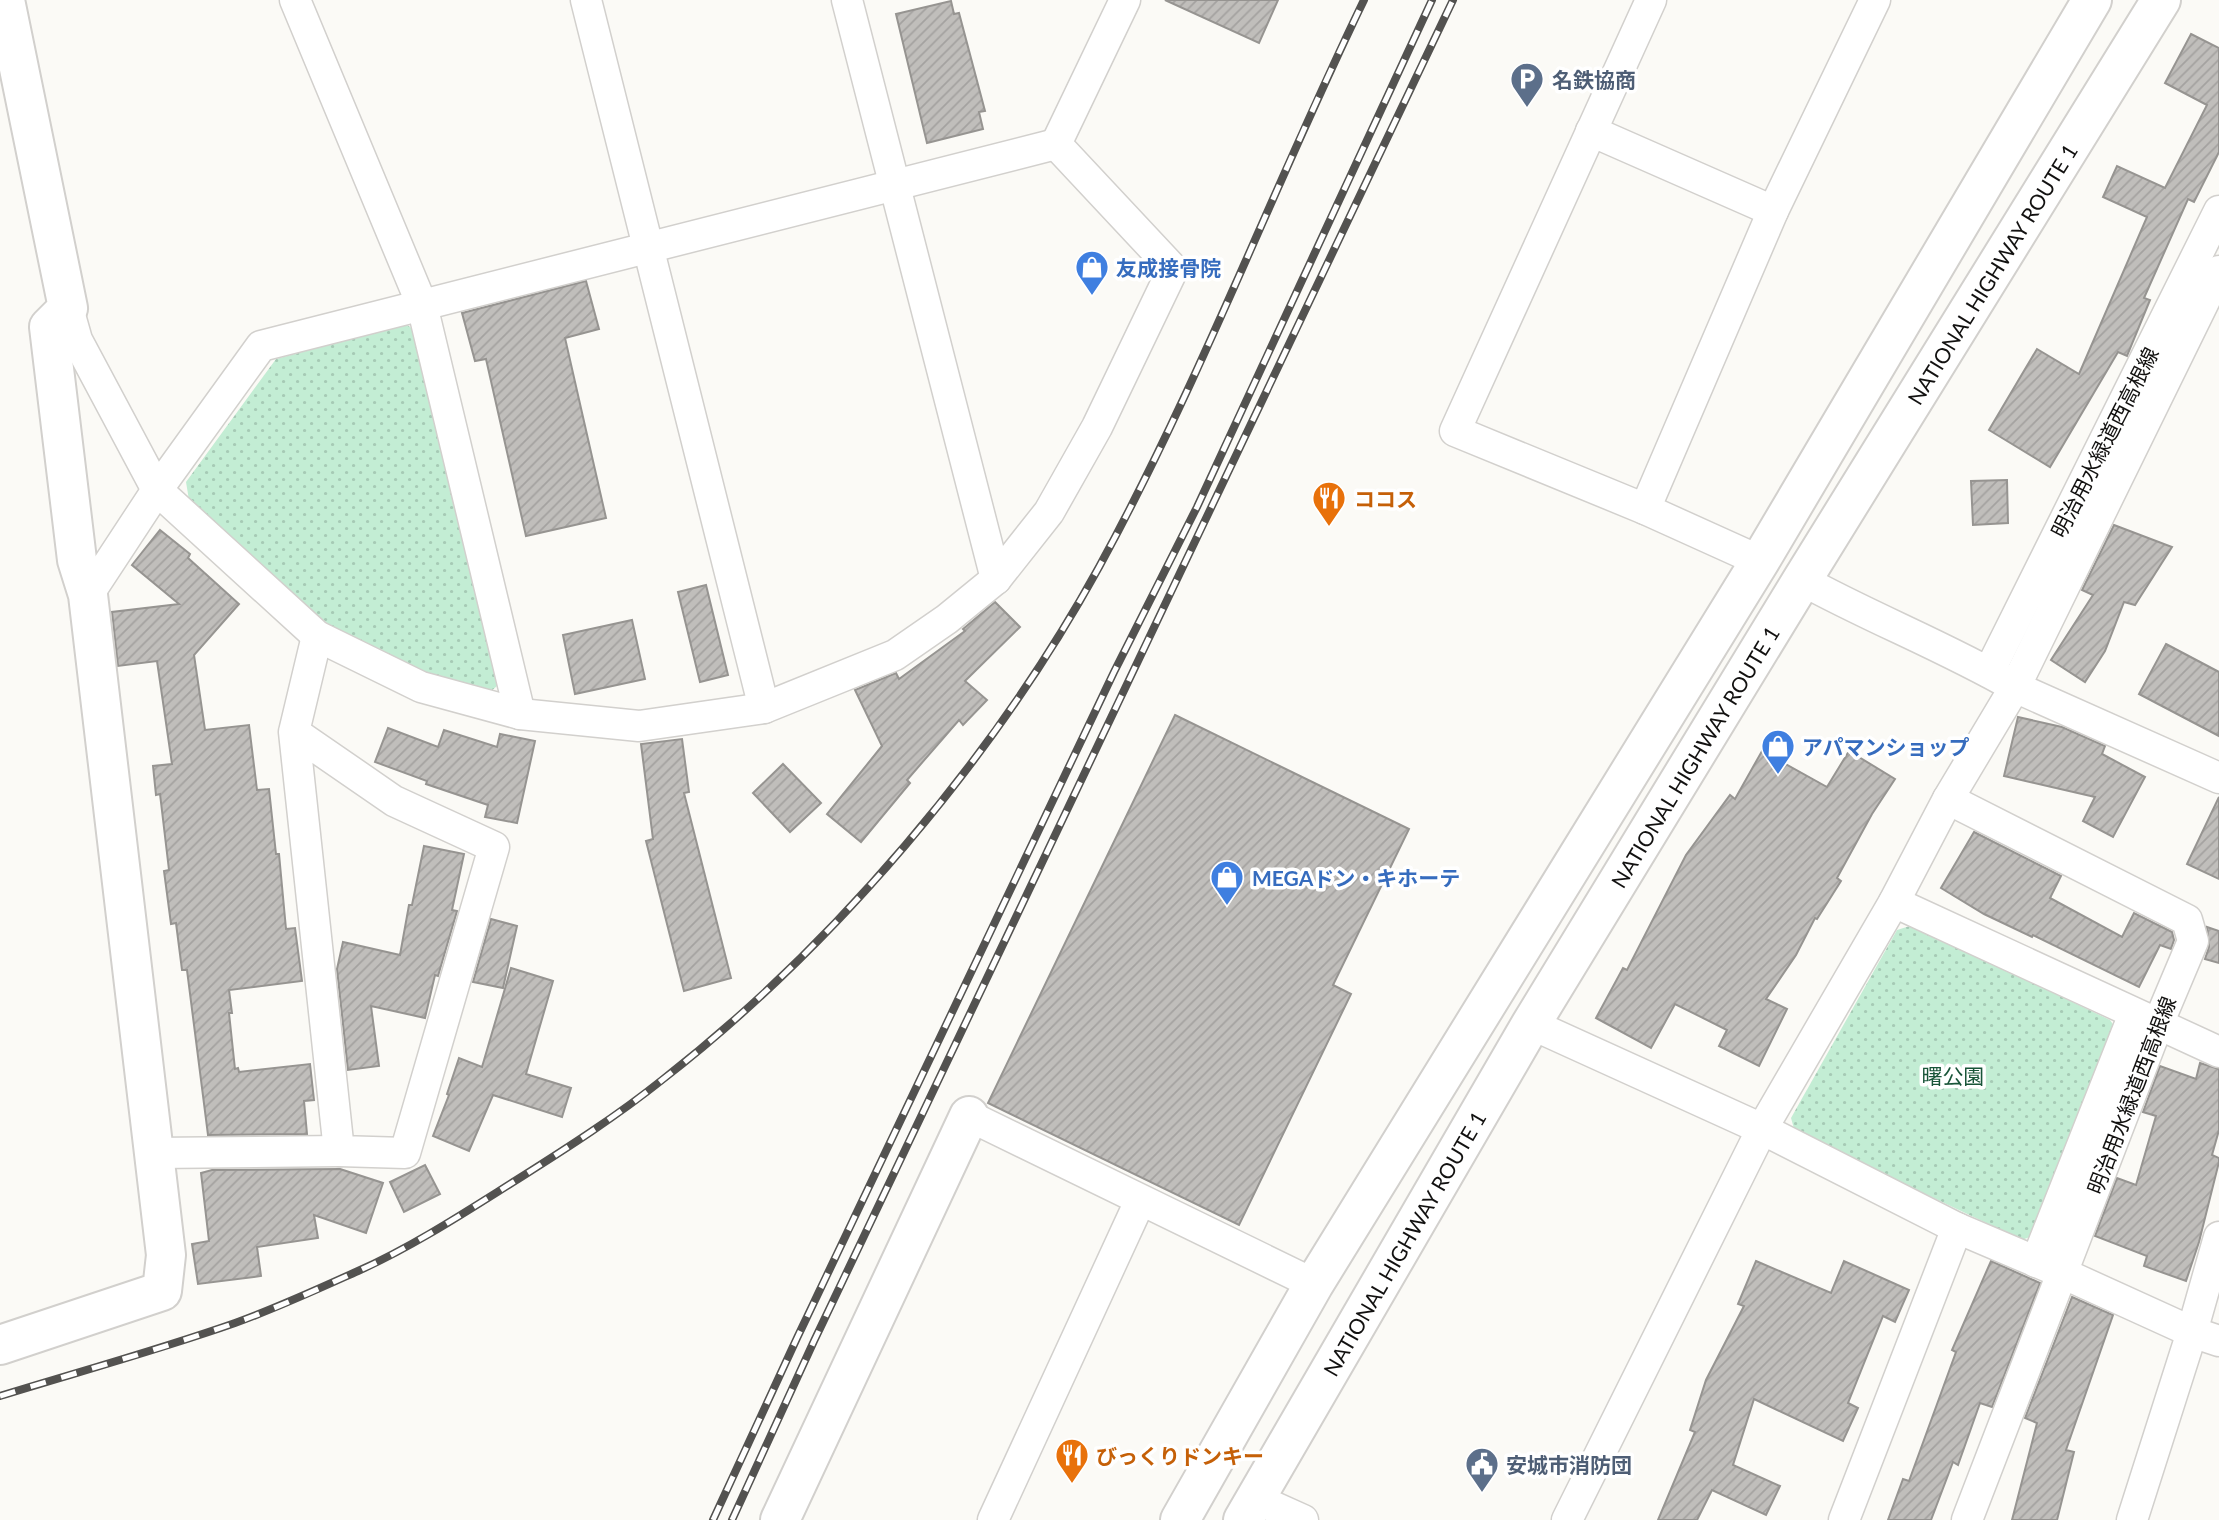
<svg xmlns="http://www.w3.org/2000/svg" width="2219" height="1520" viewBox="0 0 2219 1520" font-family="Lato,'Noto Sans JP',sans-serif">
<style>
.park{fill:url(#park-dots)}
.building{fill:url(#building-hatch);stroke:#969491;stroke-width:2}
.lines{fill:none;stroke-linecap:round;stroke-linejoin:round}
.street-casing{stroke:#d2d0cd;stroke-width:33}
.secondary-casing{stroke:#d2d0cd;stroke-width:42}
.highway-casing{stroke:#d2d0cd;stroke-width:42}
.street{stroke:#fff;stroke-width:30}
.secondary{stroke:#fff;stroke-width:38}
.highway{stroke:#fff;stroke-width:38}
.rail-casing{stroke:#535250;stroke-width:8}
.rail{stroke:#fff;stroke-width:5;stroke-dasharray:16;stroke-linecap:butt}
.labels{text-anchor:middle;dominant-baseline:central;stroke-width:7;stroke-linejoin:round;paint-order:stroke}
.service-label{font-size:21px;font-weight:bold;fill:#4e5e75;stroke:#fff;text-anchor:start}
.shop-label{font-size:21px;font-weight:bold;fill:#366cbe;stroke:#fff;text-anchor:start}
.street-label{font-size:21px;fill:#121110;stroke:#fff}
.food-label{font-size:21px;font-weight:bold;fill:#c56008;stroke:#fff;text-anchor:start}
.park-label{font-size:21px;fill:#195539;stroke:#fff}
</style>
<defs>
<pattern id="park-dots" width="8" height="8" patternUnits="userSpaceOnUse" patternTransform="scale(1.75)"><rect width="8" height="8" fill="#c3edd4"/><path d="M2 2h.1M6 6h.1" fill="none" stroke="#a6cab5" stroke-width="1.8" stroke-linecap="round"/></pattern>
<pattern id="building-hatch" width="6" height="6" patternUnits="userSpaceOnUse" patternTransform="scale(1.75)"><rect width="6" height="6" fill="#c0bebb"/><path d="M-1 1l2-2M0 6l6-6M5 7l2-2" fill="none" stroke="#a4a2a0"/></pattern>
</defs>
<rect width="100%" height="100%" fill="#fbfaf6"/>
<g class="park">
<path d="M406,324L422,336L504,680L490,692C448,679 392,666 355,642C297,606 240,546 189,500L186,482L276,359Z"/>
<polygon points="1913,925 2110,1020 2119,1033 2040,1233 2022,1240 1795,1132 1791,1118 1897,930"/>
</g>
<g class="building">
<polygon points="1165,0 1278,0 1259,43"/>
<polygon points="951,1 954,14 959,13 985,111 979,112 983,129 927,143 896,14"/>
<polygon points="2191,34 2219,48 2219,152 2194,202 2188,199 2144,298 2150,300 2127,356 2118,352 2050,467 1989,430 2037,349 2079,374 2147,217 2103,197 2117,166 2165,188 2207,105 2165,83"/>
<polygon points="586,281 599,329 565,338 606,518 526,536 486,359 475,361 462,313"/>
<polygon points="2007,480 2008,523 1973,525 1971,481"/>
<polygon points="2114,525 2172,547 2135,605 2124,602 2105,651 2085,682 2051,660 2093,595 2082,590"/>
<polygon points="160,530 190,554 188,558 239,604 194,655 205,730 249,725 257,790 269,789 276,854 279,854 286,929 295,928 302,981 229,990 232,1013 229,1013 235,1069 238,1068 239,1072 310,1064 314,1100 304,1101 307,1134 208,1135 187,970 182,970 176,923 171,924 164,871 169,870 160,794 156,795 153,766 172,764 157,661 118,666 112,612 179,604 132,565"/>
<polygon points="706,585 728,675 700,682 678,592"/>
<polygon points="995,602 1020,627 965,681 987,700 963,725 959,720 907,780 910,783 861,842 827,814 882,746 855,690 896,673 899,679 965,631 963,629"/>
<polygon points="632,620 645,679 575,694 563,635"/>
<polygon points="2166,644 2219,672 2219,736 2139,694"/>
<polygon points="1175,715 1409,829 1333,985 1351,994 1239,1225 988,1103"/>
<polygon points="2018,717 2062,727 2105,746 2102,754 2145,777 2113,837 2083,821 2095,797 2004,776"/>
<polygon points="388,728 438,747 444,730 497,747 500,734 535,741 517,823 485,817 488,805 426,784 427,781 375,762"/>
<polygon points="682,739 689,792 684,793 731,978 684,991 646,841 653,839 641,744"/>
<polygon points="1762,751 1827,787 1849,751 1895,779 1872,814 1837,878 1841,881 1817,919 1815,918 1796,955 1766,999 1787,1009 1759,1066 1719,1046 1727,1030 1675,1004 1651,1048 1596,1018 1623,968 1627,970 1686,855 1730,795 1735,799"/>
<polygon points="783,764 821,803 790,832 753,793"/>
<polygon points="2219,797 2219,879 2187,864"/>
<polygon points="1974,832 2061,876 2050,898 2122,937 2134,913 2172,932 2174,940 2171,949 2160,945 2139,987 2033,935 2032,937 1984,914 1941,888"/>
<polygon points="424,846 464,854 452,910 457,911 438,976 435,975 425,1018 371,1006 379,1066 348,1070 337,969 343,942 400,955 409,905 412,905"/>
<polygon points="491,919 517,926 503,988 473,982"/>
<polygon points="2207,927 2219,931 2219,963 2205,959 2209,947"/>
<polygon points="511,968 553,981 526,1074 571,1088 562,1117 493,1095 469,1151 433,1136 449,1095 447,1094 459,1058 482,1067"/>
<polygon points="2200,1063 2219,1069 2219,1130 2212,1155 2219,1158 2219,1162 2199,1242 2186,1281 2144,1266 2147,1256 2095,1236 2117,1178 2136,1185 2156,1116 2143,1112 2160,1066 2196,1079"/>
<polygon points="425,1165 440,1194 404,1212 390,1182"/>
<polygon points="340,1169 383,1183 366,1233 314,1215 318,1238 257,1247 261,1276 198,1284 192,1244 209,1241 201,1173 212,1170"/>
<polygon points="1756,1261 1831,1293 1844,1261 1909,1290 1895,1322 1883,1316 1848,1403 1858,1408 1843,1441 1754,1399 1733,1465 1780,1486 1766,1515 1712,1490 1697,1520 1658,1520 1695,1432 1690,1430 1706,1380 1744,1306 1738,1304"/>
<polygon points="1991,1261 2040,1283 1992,1407 1980,1403 1958,1465 1953,1462 1931,1520 1888,1520 1903,1479 1909,1481 1956,1352 1952,1350"/>
<polygon points="2072,1297 2113,1315 2066,1450 2074,1452 2057,1520 2012,1520 2037,1423 2025,1418"/>
</g>
<g class="lines">
<defs>
<g id="street">
<polyline points="295,0 422,305 520,714"/>
<polyline points="586,0 764,708"/>
<polyline points="847,0 996,579"/>
<polyline points="1651,0 1455,431 1645,509 1760,561"/>
<polyline points="1591,131 1773,211"/>
<polyline points="1056,144 1125,0"/>
<polyline points="68,308 77,340 157,490 317,636 421,687 520,714 639,726 764,708 895,655 947,619 996,579 1049,512 1097,427 1173,269 1056,144"/>
<polyline points="1645,509 1773,211 1875,0"/>
<path d="M1802,580C1871,618 1946,647 2015,687L2219,778"/>
<polyline points="88,595 157,490 261,346 1056,144"/>
<polyline points="1989,672 2219,211"/>
<polyline points="294,732 394,801 494,847 405,1153 339,1151 294,732 317,636"/>
<polyline points="1948,799 2187,920 2193,941 2158,1024 1967,1520"/>
<polyline points="1894,902 2219,1052"/>
<polyline points="1531,1024 1762,1129 1957,1228 2058,1271 2192,1332 2219,1341"/>
<polyline points="969,1116 1314,1284"/>
<polyline points="154,1153 339,1151"/>
<polyline points="2036,1262 2134,1014"/>
<polyline points="1254,1498 1303,1520"/>
<polyline points="993,1520 1140,1201"/>
<polyline points="1567,1520 1762,1129 1894,902 1948,799 2015,687 2219,271"/>
<polyline points="1844,1520 1957,1228"/>
<polyline points="2132,1520 2192,1332 2219,1237"/>
</g>
<g id="secondary">
<polyline points="0,1345 162,1291 166,1255 88,595 77,560 49,327 68,308 5,0"/>
<polyline points="780,1520 969,1116"/>
</g>
<g id="highway">
<polyline points="1180,1520 1314,1284 1760,561 2092,0"/>
<path id="s1" d="M1243,1520L1531,1024L1802,580L2161,0"/>
</g>
</defs>
<use href="#street" class="street-casing"/>
<use href="#secondary" class="secondary-casing"/>
<use href="#highway" class="highway-casing"/>
<use href="#street" class="street"/>
<use href="#secondary" class="secondary"/>
<use href="#highway" class="highway"/>
<defs>
<g id="rail">
<path d="M0,1396C78,1372 158,1350 235,1323C277,1308 318,1289 358,1271C414,1246 467,1211 518,1179C567,1148 617,1116 662,1080C833,947 995,757 1099,567C1199,384 1273,188 1364,0"/>
<polyline points="713,1520 797,1338 1114,672 1197,507 1432,0"/>
<polyline points="732,1520 814,1341 1453,0"/>
</g>
</defs>
<use href="#rail" class="rail-casing"/>
<use href="#rail" class="rail"/>
</g>
<defs>
<symbol id="parking-pin" viewBox="-11 -11 22 30"><path d="M0 17L-7.5 6A9.5 9.5 0 1 1 7.5 6Z" fill="#5c6f8a" stroke="#fff"/><path d="M-3.5-5.5H1a3.5 3.5 0 0 1 0 7H-1V5.5H-3.5ZM-1-3.4V-.6H.8a1.4 1.4 0 0 0 0-2.8Z" fill="#fff"/></symbol>
<symbol id="shop-pin" viewBox="-11 -11 22 30"><path d="M0 17L-7.5 6A9.5 9.5 0 1 1 7.5 6Z" fill="#3f7fe0" stroke="#fff"/><path d="M-5-2.5h2.3a2.7 3.5 0 0 1 5.4 0H5L5.5 6h-11ZM-1.5-2.5h3a1.5 2.3 0 0 0-3 0Z" fill="#fff"/></symbol>
<symbol id="restaurant-pin" viewBox="-11 -11 22 30"><path d="M0 17L-7.5 6A9.5 9.5 0 1 1 7.5 6Z" fill="#e8710a" stroke="#fff"/><path d="M-5-6h1v4h1v-4h1v4h1v-4h1v5L-1.5 .5V6h-2V.5L-5-1ZM5-6V6H3V1.5H1.5Q1.5-4 5-6Z" fill="#fff"/></symbol>
<symbol id="civic-pin" viewBox="-11 -11 22 30"><path d="M0 17L-7.5 6A9.5 9.5 0 1 1 7.5 6Z" fill="#5c6f8a" stroke="#fff"/><path d="M-.6-6.5H3V-4.5H.6V-3L4-1V1h2V6H-6V1h2V-1L-.6-3ZM-1.2 2.5V6h2.4V2.5Z" fill="#fff"/></symbol>
</defs>
<g fill-rule="evenodd">
<use href="#parking-pin" x="1508" y="60" width="38" height="52"/>
<use href="#shop-pin" x="1073" y="248" width="38" height="52"/>
<use href="#restaurant-pin" x="1310" y="479" width="38" height="52"/>
<use href="#shop-pin" x="1759" y="727" width="38" height="52"/>
<use href="#shop-pin" x="1208" y="858" width="38" height="52"/>
<use href="#restaurant-pin" x="1053" y="1436" width="38" height="52"/>
<use href="#civic-pin" x="1463" y="1445" width="38" height="52"/>
</g>
<g class="labels">
<g class="service-label">
<text x="1552" y="79">名鉄協商</text>
<text x="1506" y="1464">安城市消防団</text>
</g>
<g class="shop-label">
<text x="1116" y="267">友成接骨院</text>
<text x="1802" y="746">アパマンショップ</text>
<text x="1252" y="877">MEGAドン・キホーテ</text>
</g>
<g class="street-label">
<text stroke="none"><textPath href="#s1" startOffset="1454">NATIONAL HIGHWAY ROUTE 1</textPath></text>
<text transform="translate(2104 442) rotate(-63)">明治用水緑道西高根線</text>
<text stroke="none"><textPath href="#s1" startOffset="887">NATIONAL HIGHWAY ROUTE 1</textPath></text>
<text transform="translate(2131 1095) rotate(-69)">明治用水緑道西高根線</text>
<text stroke="none"><textPath href="#s1" startOffset="320">NATIONAL HIGHWAY ROUTE 1</textPath></text>
</g>
<g class="food-label">
<text x="1354" y="498">ココス</text>
<text x="1096" y="1455">びっくりドンキー</text>
</g>
<g class="park-label">
<text x="1953" y="1075">曙公園</text>
</g>
</g>
</svg>
